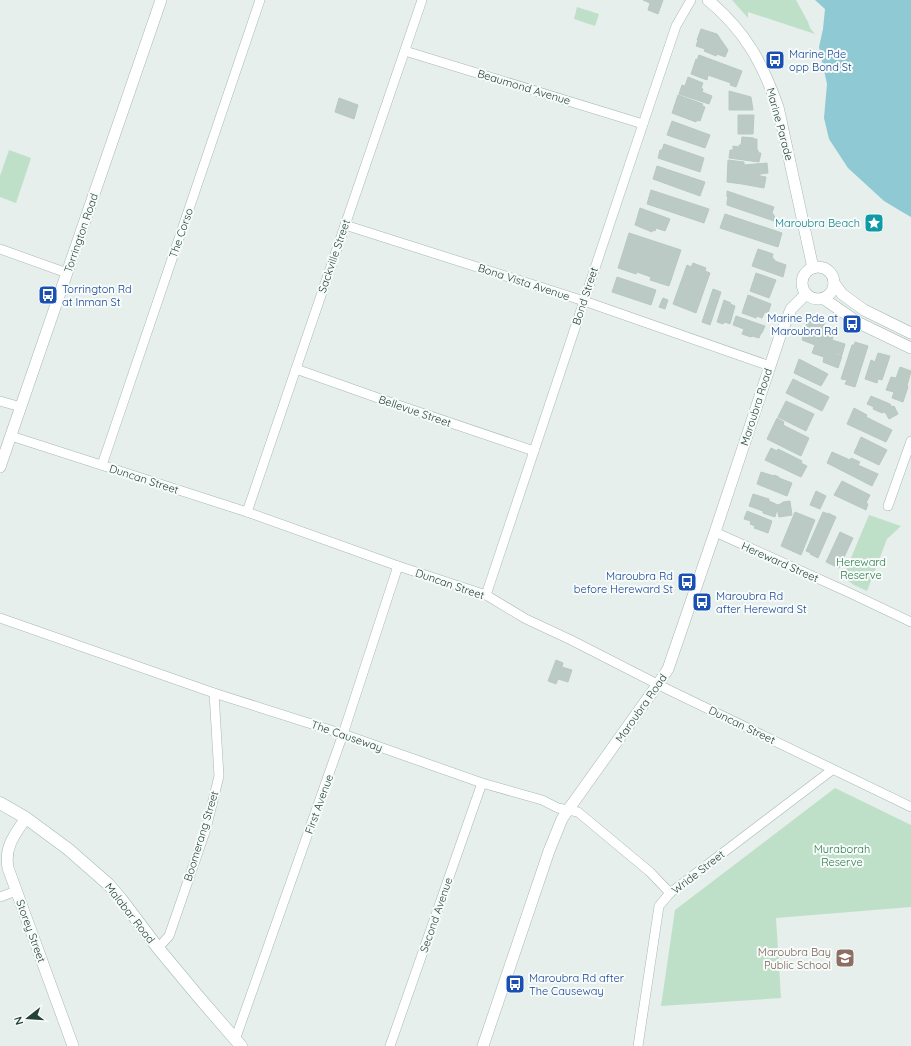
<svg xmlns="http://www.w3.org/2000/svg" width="911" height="1046" viewBox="0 0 911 1046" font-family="Quicksand,sans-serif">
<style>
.green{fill:#bfe0c8}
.water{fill:#8ec9d4}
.building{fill:#bbcac4;stroke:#b8c9c2}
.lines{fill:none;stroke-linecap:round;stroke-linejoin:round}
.minor-casing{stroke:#a8b8b2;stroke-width:10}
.tertiary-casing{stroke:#a8b8b2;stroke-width:12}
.secondary-casing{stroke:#a4bbb3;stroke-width:13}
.minor{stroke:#fff;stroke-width:9}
.tertiary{stroke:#fff;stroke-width:11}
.secondary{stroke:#fff;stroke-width:12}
.labels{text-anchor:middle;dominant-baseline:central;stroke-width:4;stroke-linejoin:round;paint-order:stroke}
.transit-label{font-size:11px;fill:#164399;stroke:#f7fbf9;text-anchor:start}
.street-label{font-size:11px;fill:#24423a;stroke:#f7fbf9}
.culture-label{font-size:11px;fill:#0d838f;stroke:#f7fbf9;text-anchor:end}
.park-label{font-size:11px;fill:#2d7a4b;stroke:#f7fbf9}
.education-label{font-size:11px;fill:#785e54;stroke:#f7fbf9;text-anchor:end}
</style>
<rect width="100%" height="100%" fill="#e6efeb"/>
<g class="green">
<polygon points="732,0 796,0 808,22 810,28 815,34 748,12 748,18"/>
<polygon points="577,7 599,14 595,26 574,19"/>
<polygon points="9,150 31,158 16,203 0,197 0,176"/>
<polygon points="869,515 901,526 887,539 867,591 854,585 843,577"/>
<polygon points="835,788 911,825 911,907 776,918 781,998 661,1006 675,910"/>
</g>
<polygon class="water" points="815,0 911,0 911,217 904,213 884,201 848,168 829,139 824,118 827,84 819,47 823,29 825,9"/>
<g class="building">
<polygon points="643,0 663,0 658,14 648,10 650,3"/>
<polygon points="701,29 717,34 728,50 725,57 717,54 716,56 704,51 705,49 696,46 698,40 697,40"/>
<polygon points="699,55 742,71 736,87 730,85 731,83 708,75 707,80 691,74 696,59 697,60"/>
<polygon points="688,77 703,83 701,88 703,89 702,92 712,96 709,104 679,94 682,85 685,86"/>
<polygon points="729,91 751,97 753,110 729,110"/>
<polygon points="678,95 703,104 702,106 705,107 700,121 697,120 696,122 672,113"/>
<polygon points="339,98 358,105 354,119 335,112"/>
<polygon points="738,115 754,115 753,134 738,134"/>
<polygon points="672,121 710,135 705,148 667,135"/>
<polygon points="742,137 754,138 753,139 757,139 757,149 759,153 761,153 759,162 729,158 730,150 733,150 733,146 739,147 739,145 741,145"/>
<polygon points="664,144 704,158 700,172 658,158 660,150 662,150"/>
<polygon points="728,160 744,162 744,165 767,163 768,173 760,174 760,176 766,177 764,188 742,184 727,182"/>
<polygon points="657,166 705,182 700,196 653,179"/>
<polygon points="651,190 709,209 704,223 647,204"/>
<polygon points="727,191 774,207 772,213 774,215 775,220 774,221 727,205 727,202 728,197 727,197"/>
<polygon points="640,208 670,219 665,231 656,228 655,231 653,230 652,232 635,225"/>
<polygon points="725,214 782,233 778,247 720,228"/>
<polygon points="629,233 681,250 669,286 650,280 651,277 637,272 636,274 618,268"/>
<polygon points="758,249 773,254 772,258 774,259 775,261 786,265 783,277 752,266"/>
<polygon points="693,263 706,268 705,271 710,273 696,313 673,304 687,265 691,267"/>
<polygon points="756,273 776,280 769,298 750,291"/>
<polygon points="617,277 656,290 651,305 612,292"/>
<polygon points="713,289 721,292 710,325 702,322"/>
<polygon points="748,295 771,304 768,313 765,312 762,318 757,316 756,318 742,313"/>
<polygon points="663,298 668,300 665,309 659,307"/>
<polygon points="724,300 731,303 730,304 735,306 730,324 725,322 723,324 717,322"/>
<polygon points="736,316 765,326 762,333 761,333 759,338 752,336 751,337 742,334 744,329 733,325"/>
<polygon points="809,317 825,322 823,327 835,331 832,340 845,344 842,355 836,353 835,354 842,356 838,368 823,362 824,357 812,353 815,345 802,340 805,330 812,332 812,330 805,328"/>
<polygon points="855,342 868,346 855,387 845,384 847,380 841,379 852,345 854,345"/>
<polygon points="878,353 890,356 882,380 878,379 877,383 865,379 871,360 875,362"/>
<polygon points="799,359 828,374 821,386 794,373"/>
<polygon points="900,367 911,371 907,386 908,387 903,402 892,398 894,392 886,390 891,377 896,378"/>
<polygon points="793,379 829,397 822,411 786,393"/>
<polygon points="871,396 890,404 892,407 894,406 898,414 889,419 885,412 882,413 873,409 874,407 867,404"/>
<polygon points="786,401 814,414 806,431 778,417"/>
<polygon points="854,408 867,415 866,417 892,430 886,442 847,424"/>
<polygon points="777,418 784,422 783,425 809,438 801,456 767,439"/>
<polygon points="861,437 887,450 879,465 854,453"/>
<polygon points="771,448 777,451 778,449 802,461 801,463 807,466 801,477 765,460"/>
<polygon points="832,452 850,460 851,458 860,462 858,465 878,474 872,486 827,463"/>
<polygon points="761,472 774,476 774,475 779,477 779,478 792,483 787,496 757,484"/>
<polygon points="842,481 870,495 866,503 868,504 866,510 834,495"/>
<polygon points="816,491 826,496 820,509 810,505"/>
<polygon points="753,494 769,499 769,501 778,505 782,503 783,502 790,501 792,515 779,517 777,509 775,517 763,513 763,511 749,506"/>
<polygon points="747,511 772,521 768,533 754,528 755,526 750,524 751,521 744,519"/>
<polygon points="795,512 815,520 801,555 781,546"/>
<polygon points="823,512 828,514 828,513 836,517 818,558 810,554 811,553 806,551"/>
<polygon points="840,532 853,538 839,568 826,562"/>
<polygon points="556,660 563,663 562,667 572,670 568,682 558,679 556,684 548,681"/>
</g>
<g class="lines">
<defs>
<g id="minor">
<polyline points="405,51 643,124"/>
<polyline points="345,225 584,301 770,366"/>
<polyline points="0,249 67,273"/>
<polyline points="296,369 395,404 534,451"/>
<polyline points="0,401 21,407"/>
<polyline points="11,436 247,512 398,566 486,595 526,619 571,640 667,689 911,807"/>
<polyline points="102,465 260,0"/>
<polyline points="888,506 911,441"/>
<polyline points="247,512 422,0"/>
<polyline points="715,532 850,593 911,622"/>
<polyline points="486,595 643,124 676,26 691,0"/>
<polyline points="0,618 214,693 343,734 482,783 542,800 558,808 578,812 650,872 670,893"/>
<polyline points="0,897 16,891"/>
<polyline points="158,948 169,936 206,829 219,776 214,693"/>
<polyline points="235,1040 343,734 398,566"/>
<polyline points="390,1046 482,783"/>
<polyline points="638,1046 659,906 670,893 832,770"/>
</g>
<g id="tertiary">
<path d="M708,0C745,31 762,62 778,107L813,268"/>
<circle cx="818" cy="283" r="16"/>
<polyline points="834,283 842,294 864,310 911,333"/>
<polyline points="824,299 859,323 911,348"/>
<polyline points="0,467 161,0"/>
<path d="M26,818C15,834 4,847 8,868L73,1046"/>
<polyline points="483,1046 549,851 562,819 568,810 658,684 668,669 715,532 780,336 791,309 806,294"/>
</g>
<polyline id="secondary" points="0,803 26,818 68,849 108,884 121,899 158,948 197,995 241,1046"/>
</defs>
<use href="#minor" class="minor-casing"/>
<use href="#tertiary" class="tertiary-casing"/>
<use href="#secondary" class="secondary-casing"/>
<use href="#minor" class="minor"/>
<use href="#tertiary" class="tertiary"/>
<use href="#secondary" class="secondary"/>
</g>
<defs>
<symbol id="bus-square" viewBox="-11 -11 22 22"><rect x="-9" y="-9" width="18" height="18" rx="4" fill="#1a4fb4" stroke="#f7fbf9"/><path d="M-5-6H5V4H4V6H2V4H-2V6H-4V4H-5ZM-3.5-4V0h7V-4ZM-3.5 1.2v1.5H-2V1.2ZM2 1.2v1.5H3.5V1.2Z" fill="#fff"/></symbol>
<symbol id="sight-square" viewBox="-11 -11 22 22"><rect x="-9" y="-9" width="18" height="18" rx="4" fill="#0f9aa8" stroke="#f7fbf9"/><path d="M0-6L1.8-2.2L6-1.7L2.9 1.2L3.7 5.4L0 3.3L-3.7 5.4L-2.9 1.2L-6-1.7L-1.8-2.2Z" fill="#fff"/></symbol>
<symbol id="school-square" viewBox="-11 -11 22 22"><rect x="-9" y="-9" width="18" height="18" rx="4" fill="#8d6e63" stroke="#f7fbf9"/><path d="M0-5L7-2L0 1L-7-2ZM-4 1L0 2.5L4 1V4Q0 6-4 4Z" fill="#fff"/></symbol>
</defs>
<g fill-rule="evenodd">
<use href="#bus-square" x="764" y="49" width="22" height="22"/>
<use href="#sight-square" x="863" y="212" width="22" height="22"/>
<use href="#bus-square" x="37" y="284" width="22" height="22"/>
<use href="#bus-square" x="841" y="313" width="22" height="22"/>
<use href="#bus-square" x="676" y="571" width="22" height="22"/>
<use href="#bus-square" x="691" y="591" width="22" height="22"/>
<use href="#school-square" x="834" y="947" width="22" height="22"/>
<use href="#bus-square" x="504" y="973" width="22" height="22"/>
</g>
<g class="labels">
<g class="transit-label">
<text x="789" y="54">Marine Pde<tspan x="789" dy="13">opp Bond St</tspan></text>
<text x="62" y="289">Torrington Rd<tspan x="62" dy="13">at Inman St</tspan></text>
<text x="838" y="318" text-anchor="end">Marine Pde at<tspan x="838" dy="13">Maroubra Rd</tspan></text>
<text x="673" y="576" text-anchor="end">Maroubra Rd<tspan x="673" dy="13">before Hereward St</tspan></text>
<text x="716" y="596">Maroubra Rd<tspan x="716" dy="13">after Hereward St</tspan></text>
<text x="529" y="978">Maroubra Rd after<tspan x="529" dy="13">The Causeway</tspan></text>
</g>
<g class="street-label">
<text transform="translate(524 87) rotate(17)">Beaumond Avenue</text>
<text transform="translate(780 124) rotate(75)">Marine Parade</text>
<text transform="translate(81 233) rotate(-71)">Torrington Road</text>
<text transform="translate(181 233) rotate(-71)">The Corso</text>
<text transform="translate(334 256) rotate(-71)">Sackville Street</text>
<text transform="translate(524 282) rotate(18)">Bona Vista Avenue</text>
<text transform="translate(585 296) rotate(-72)">Bond Street</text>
<text transform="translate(756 407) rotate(-72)">Maroubra Road</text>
<text transform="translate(415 411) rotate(19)">Bellevue Street</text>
<text transform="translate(144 479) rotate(18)">Duncan Street</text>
<text transform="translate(780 562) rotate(24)">Hereward Street</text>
<text transform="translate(450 584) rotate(19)">Duncan Street</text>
<text transform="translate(641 708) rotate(-55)">Maroubra Road</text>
<text transform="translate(742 725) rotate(26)">Duncan Street</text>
<text transform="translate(347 736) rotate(19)">The Causeway</text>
<text transform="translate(319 804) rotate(-70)">First Avenue</text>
<text transform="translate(201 836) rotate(-73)">Boomerang Street</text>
<text transform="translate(698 872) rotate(-38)">Wride Street</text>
<text transform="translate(130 913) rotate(52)">Malabar Road</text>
<text transform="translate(436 915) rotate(-71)">Second Avenue</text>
<text transform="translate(31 931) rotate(70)">Storey Street</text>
</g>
<g class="culture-label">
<text x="860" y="223">Maroubra Beach</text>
</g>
<g class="park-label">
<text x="861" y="562">Hereward<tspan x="861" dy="13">Reserve</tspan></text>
<text x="842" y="849">Muraborah<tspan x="842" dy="13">Reserve</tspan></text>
</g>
<g class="education-label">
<text x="831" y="952">Maroubra Bay<tspan x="831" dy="13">Public School</tspan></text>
</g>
</g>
<g transform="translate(28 1018) rotate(253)" stroke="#f7fbf9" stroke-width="3" paint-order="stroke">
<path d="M0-3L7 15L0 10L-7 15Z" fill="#24423a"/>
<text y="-6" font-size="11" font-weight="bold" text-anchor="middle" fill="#24423a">N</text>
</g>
</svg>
